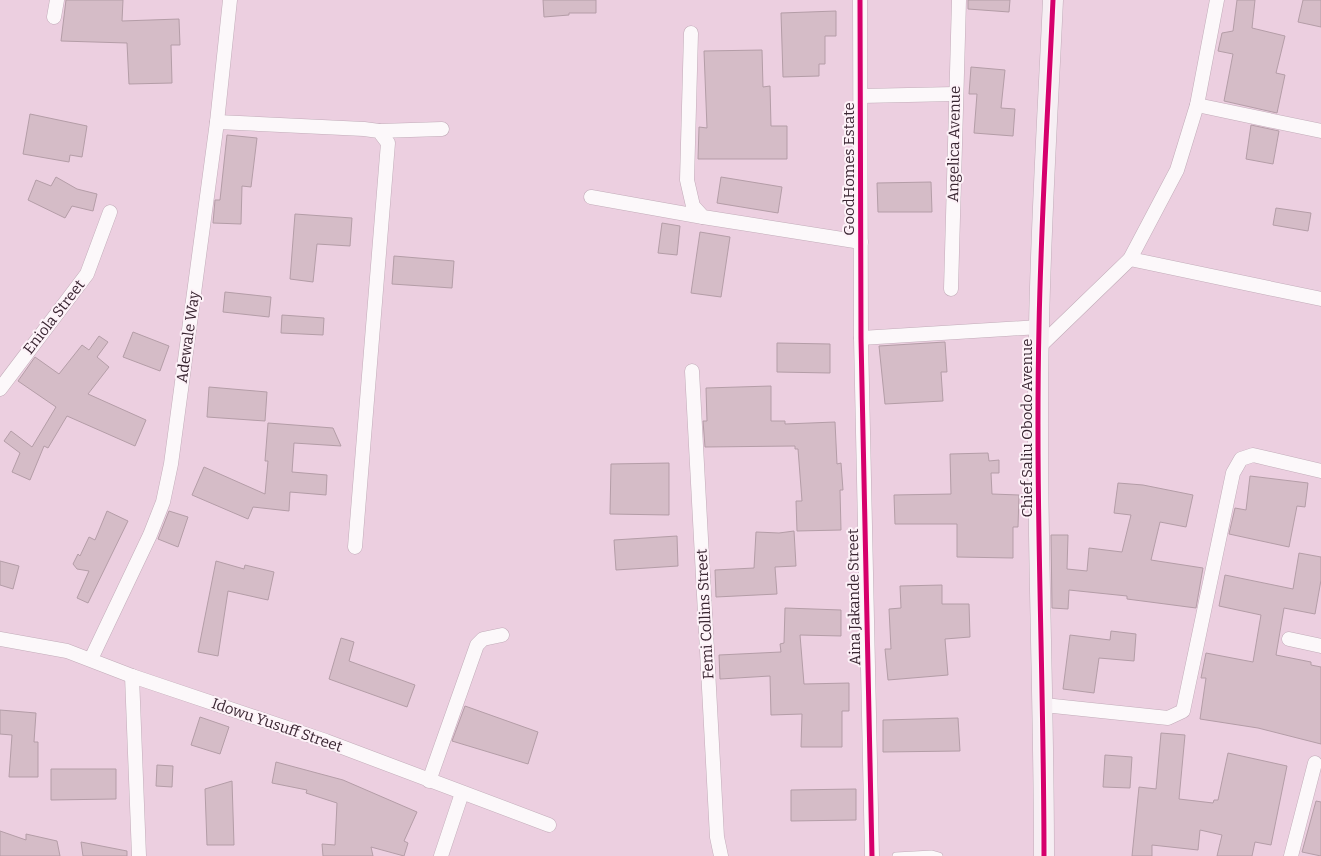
<svg xmlns="http://www.w3.org/2000/svg" width="1321" height="856" viewBox="0 0 1321 856" font-family="Bitter,serif">
<style>
.building{fill:#d5bcc7;stroke:#b49da7}
.lines{fill:none;stroke-linecap:round;stroke-linejoin:round}
.lane-casing{stroke:#c2acb9;stroke-width:8}
.street-casing{stroke:#c2acb9;stroke-width:15}
.secondary-casing{stroke:#c2acb9;stroke-width:21}
.lane{stroke:#fcf8fa;stroke-width:7}
.street{stroke:#fcf8fa;stroke-width:14}
.secondary{stroke:#f6eef3;stroke-width:20}
.cycleway-casing{stroke:#fdf2f8;stroke-width:8}
.cycleway{stroke:#d6006c;stroke-width:5}
.labels{text-anchor:middle;dominant-baseline:central;stroke-width:4;stroke-linejoin:round;paint-order:stroke}
.street-label{font-size:15px;fill:#392531;stroke:#fdf2f8}
</style>
<rect width="100%" height="100%" fill="#eccfe0"/>
<g class="building">
<polygon points="66,0 123,0 122,21 179,19 180,45 171,45 172,83 129,84 127,43 61,41"/>
<polygon points="543,0 596,0 596,13 569,13 569,15 544,17"/>
<polygon points="968,0 1010,0 1009,12 968,9"/>
<polygon points="1237,0 1255,0 1252,28 1285,36 1276,73 1285,75 1277,113 1224,101 1233,54 1218,51 1222,33 1233,31"/>
<polygon points="1303,0 1321,0 1321,27 1298,22"/>
<polygon points="836,11 836,36 825,36 825,64 819,64 819,76 783,77 781,13"/>
<polygon points="762,50 763,87 770,86 771,126 787,126 787,159 698,159 699,127 707,128 704,51"/>
<polygon points="971,67 1005,70 1001,108 1015,109 1013,136 974,133 977,94 969,94"/>
<polygon points="30,114 87,126 82,157 70,155 69,162 23,154"/>
<polygon points="1251,125 1279,131 1273,164 1246,159"/>
<polygon points="227,135 257,138 251,187 242,186 241,224 213,223 215,200 220,200"/>
<polygon points="56,177 77,189 97,194 93,211 72,206 65,218 28,200 36,180 51,186"/>
<polygon points="721,177 782,187 778,213 717,203"/>
<polygon points="931,182 932,212 878,212 877,183"/>
<polygon points="1276,208 1311,213 1308,231 1273,225"/>
<polygon points="295,214 352,218 350,246 317,244 313,282 290,279"/>
<polygon points="662,223 680,226 677,255 658,253"/>
<polygon points="700,232 730,237 721,297 691,293"/>
<polygon points="394,256 454,261 452,288 392,284"/>
<polygon points="225,292 271,297 269,317 223,312"/>
<polygon points="282,315 324,318 323,335 281,333"/>
<polygon points="133,332 169,346 160,371 123,357"/>
<polygon points="99,336 108,342 97,357 109,367 88,394 146,420 135,446 67,416 48,448 44,446 30,480 12,472 20,453 4,441 11,431 32,447 56,407 18,381 35,357 59,374 82,345 89,350"/>
<polygon points="945,342 947,372 941,372 943,401 885,404 879,346"/>
<polygon points="777,343 830,344 830,373 777,372"/>
<polygon points="771,386 771,421 785,421 785,424 835,422 837,464 841,463 843,490 840,490 841,530 797,531 796,501 802,501 798,449 795,449 795,446 705,447 703,421 707,421 706,388"/>
<polygon points="209,387 267,392 265,421 207,417"/>
<polygon points="268,423 333,428 341,446 294,443 292,472 327,475 326,495 290,492 289,511 253,507 248,519 192,495 204,467 265,494 268,461 265,461"/>
<polygon points="988,453 989,461 999,460 999,473 991,473 992,494 1019,495 1018,527 1013,527 1013,558 957,557 957,524 895,524 894,495 951,494 950,454"/>
<polygon points="669,463 669,515 610,514 611,464"/>
<polygon points="1250,476 1308,483 1305,507 1297,506 1289,547 1229,534 1235,508 1246,510"/>
<polygon points="1118,483 1143,485 1193,495 1186,527 1160,522 1151,560 1203,568 1196,608 1127,599 1127,596 1069,590 1068,609 1052,608 1051,535 1068,535 1067,569 1087,571 1089,548 1122,552 1131,515 1114,513"/>
<polygon points="107,511 128,521 88,603 77,598 89,571 77,569 73,564 78,554 80,556 89,537 95,540"/>
<polygon points="169,511 188,517 178,547 158,539"/>
<polygon points="794,531 796,566 775,567 777,594 716,597 715,570 754,568 756,532 779,533"/>
<polygon points="677,536 678,566 616,570 614,540"/>
<polygon points="1299,553 1321,557 1321,580 1315,614 1284,608 1276,655 1311,662 1311,665 1321,667 1321,744 1258,728 1200,719 1206,678 1201,678 1206,653 1253,662 1261,615 1219,606 1225,575 1293,589"/>
<polygon points="0,561 19,566 13,589 0,585"/>
<polygon points="216,561 244,569 245,565 274,572 268,600 228,591 218,656 198,652"/>
<polygon points="942,585 942,604 969,604 970,637 945,639 948,675 888,680 885,649 891,649 889,609 901,608 900,586"/>
<polygon points="785,608 841,610 841,636 800,635 804,684 849,683 849,711 842,711 842,747 801,747 802,714 771,715 770,676 720,679 719,655 781,652 780,644 784,643"/>
<polygon points="1111,631 1136,634 1134,661 1099,658 1094,693 1063,689 1070,635 1110,640"/>
<polygon points="341,638 354,642 349,661 415,685 407,707 329,679"/>
<polygon points="465,706 538,732 528,764 452,741"/>
<polygon points="0,710 36,713 34,742 38,742 38,777 9,777 12,735 0,734"/>
<polygon points="200,717 229,727 220,754 191,745"/>
<polygon points="958,718 960,751 883,752 883,720"/>
<polygon points="1161,733 1185,735 1179,799 1213,803 1214,800 1218,800 1228,753 1287,766 1271,845 1255,842 1252,856 1217,856 1222,835 1200,830 1198,850 1152,845 1152,856 1132,856 1139,787 1156,789"/>
<polygon points="1105,755 1132,757 1130,788 1103,787"/>
<polygon points="276,762 343,780 417,812 404,841 408,843 404,856 371,847 373,856 323,856 322,844 335,845 337,803 306,793 307,790 272,783"/>
<polygon points="157,765 173,766 172,787 156,786"/>
<polygon points="51,769 116,769 116,799 51,800"/>
<polygon points="232,781 234,845 207,845 205,789"/>
<polygon points="856,789 856,820 791,821 791,790"/>
<polygon points="1316,801 1321,802 1321,856 1302,852"/>
<polygon points="0,831 26,840 26,834 57,841 60,856 0,856"/>
<polygon points="81,842 127,851 127,856 83,856"/>
</g>
<g class="lines">
<defs>
<polyline id="lane" points="896,856 932,854 939,856"/>
<g id="street">
<polyline points="860,0 861,338 872,856"/>
<polyline points="54,17 57,0"/>
<polyline points="691,33 687,180 693,206 703,217 861,242"/>
<polyline points="861,96 955,94"/>
<polyline points="1197,105 1321,131"/>
<polyline points="217,122 364,129 379,131 388,143 355,547"/>
<polyline points="379,131 442,129"/>
<polyline points="591,197 703,217"/>
<polyline points="1130,259 1321,299"/>
<polyline points="951,289 959,0"/>
<polyline points="861,338 1039,327"/>
<polyline points="1039,347 1130,259 1177,170 1197,105 1217,0"/>
<polyline points="692,371 717,837 721,856"/>
<polyline points="0,389 87,274 110,212"/>
<polyline points="0,639 67,651 132,676 326,741 549,825"/>
<polyline points="1289,639 1321,646"/>
<polyline points="91,659 150,535 163,502 171,464 217,122 230,0"/>
<polyline points="132,676 139,856"/>
<polyline points="1044,705 1168,718 1183,711 1233,473 1241,459 1253,455 1321,471"/>
<polyline points="429,781 477,645 483,639 502,635"/>
<polyline points="441,856 462,793"/>
<polyline points="1291,856 1315,763"/>
</g>
<path id="secondary" d="M1044,856C1044,680 1035,503 1039,327C1041,218 1048,109 1053,0"/>
</defs>
<use href="#lane" class="lane-casing"/>
<use href="#street" class="street-casing"/>
<use href="#secondary" class="secondary-casing"/>
<use href="#lane" class="lane"/>
<use href="#street" class="street"/>
<use href="#secondary" class="secondary"/>
<defs>
<g id="cycleway">
<polyline points="860,0 861,338 872,856"/>
<path d="M1044,856C1044,680 1035,503 1039,327C1041,218 1048,109 1053,0"/>
</g>
</defs>
<use href="#cycleway" class="cycleway-casing"/>
<use href="#cycleway" class="cycleway"/>
</g>
<g class="labels">
<g class="street-label">
<text transform="translate(954 144) rotate(-89)">Angelica Avenue</text>
<text transform="translate(849 169) rotate(-90)">GoodHomes Estate</text>
<text transform="translate(54 317) rotate(-52)">Eniola Street</text>
<text transform="translate(188 337) rotate(-82)">Adewale Way</text>
<text transform="translate(1027 428) rotate(-90)">Chief Saliu Obodo Avenue</text>
<text transform="translate(854 597) rotate(-91)">Aina Jakande Street</text>
<text transform="translate(705 614) rotate(-93)">Femi Collins Street</text>
<text transform="translate(277 725) rotate(19)">Idowu Yusuff Street</text>
</g>
</g>
</svg>
